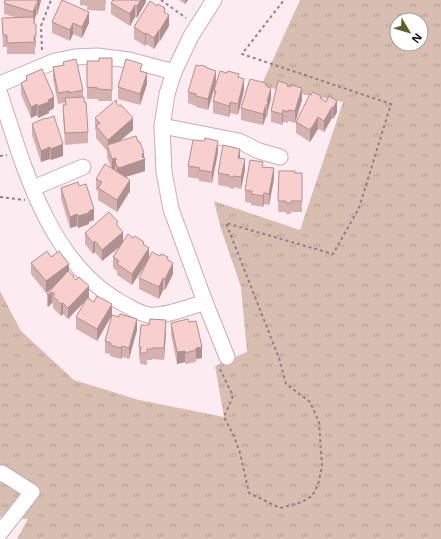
<svg xmlns="http://www.w3.org/2000/svg" width="441" height="539" viewBox="0 0 441 539" font-family="'Noto Sans',sans-serif">
<style>
.grass{fill:url(#grass-tufts);fill-rule:evenodd}
.lines{fill:none;stroke-linecap:round;stroke-linejoin:round}
.minor-casing{stroke:#c6adb4;stroke-width:17}
.path{stroke:#8e8286;stroke-width:2;stroke-dasharray:3 3;stroke-linecap:butt}
.minor{stroke:#fff;stroke-width:15}
.wall{fill:#d5b2b0}
.shaded-wall{fill:#ae9190}
.building{fill:#f8cfcd;stroke:#ae9190}
</style>
<defs>
<pattern id="grass-tufts" width="24" height="20" patternUnits="userSpaceOnUse"><rect width="24" height="20" fill="#d8bdb1"/><path d="M3 7l-1-3M5 7V3M7 7l1-3M15 17l-1-3M17 17v-4M19 17l1-3" fill="none" stroke="#b8a197"/></pattern>
</defs>
<rect width="100%" height="100%" fill="#fcecf1"/>
<path class="grass" d="M300,0H441V539H17L28,519L0,517V291L21,331L74,380L139,400L224,417L215,366L247,352L241,287L221,229L214,201L300,230L343,102L261,86ZM397,20H421V44H397Z"/>
<g class="lines">
<defs>
<g id="minor">
<polyline points="214,0 191,36 174,72 167,94 162,126 164,172 171,209 205,302 227,357"/>
<polyline points="0,84 55,61 75,57 97,56 129,60 174,72"/>
<path d="M0,94C24,168 50,265 124,304C132,308 140,314 149,315C164,317 190,307 205,302"/>
<polyline points="162,126 239,141 259,151 280,157"/>
<polyline points="33,188 83,167"/>
<polyline points="0,474 2,473 32,492 0,533"/>
</g>
</defs>
<use href="#minor" class="minor-casing"/>
<g class="path">
<polyline points="161,0 186,18"/>
<polyline points="42,50 41,26 51,0"/>
<polyline points="0,156 7,155"/>
<polyline points="0,197 25,200"/>
<polyline points="220,369 233,396 224,417 233,434 240,453 249,493 280,508 302,502 312,496 318,485 322,466 319,422 310,402 286,384 279,358 226,223 333,254 359,208 391,104 242,54 284,0"/>
</g>
<use href="#minor" class="minor"/>
</g>
<g class="wall">
<polygon points="41,0 37,15 36,15 34,23 34,24 36,24 36,47 35,47 35,54 7,54 7,47 3,47 2,18 15,17 4,14 4,3"/>
<polygon points="80,0 106,0 105,11 87,10 87,6 80,5"/>
<polygon points="146,0 146,2 137,18 135,17 130,26 111,14 111,3"/>
<polygon points="179,0 188,0 185,4"/>
<polygon points="157,6 165,8 165,12 169,26 160,41 159,41 154,49 146,44 145,46 134,39 134,27"/>
<polygon points="52,22 89,23 82,38 73,34 70,41 52,33"/>
<polygon points="112,58 112,101 98,101 98,99 87,99 87,61 99,61"/>
<polygon points="63,62 83,90 83,97 84,102 88,132 88,143 65,145 63,117 63,105 65,105 65,103 58,104 53,79 53,67 63,65"/>
<polygon points="207,68 216,82 208,110 196,107 196,106 188,103 188,92"/>
<polygon points="227,73 239,77 244,90 238,115 230,113 229,117 213,113 213,101 214,95 214,90"/>
<polygon points="26,76 54,108 49,111 49,113 38,118 37,115 31,118 21,94 21,83 26,80"/>
<polygon points="147,84 140,105 118,99 118,87"/>
<polygon points="266,84 271,99 268,110 267,117 266,117 263,125 241,120 241,108"/>
<polygon points="288,86 291,87 302,100 295,123 288,121 288,123 283,122 282,125 271,122 271,111"/>
<polygon points="329,96 337,112 333,119 332,118 324,132 318,129 310,142 296,133 296,122 321,98 326,102"/>
<polygon points="117,104 133,130 118,142 144,157 145,171 125,177 130,191 117,212 98,200 98,191 96,190 96,179 111,168 107,157 107,151 96,138 96,131 95,129 95,118"/>
<polygon points="46,119 63,156 51,160 50,159 41,162 32,135 32,124"/>
<polygon points="218,152 212,183 199,181 199,179 188,177 188,166"/>
<polygon points="240,158 245,170 241,189 234,187 234,189 229,188 229,187 218,185 218,173"/>
<polygon points="263,167 274,179 269,205 264,204 263,207 251,205 251,203 245,202 245,190"/>
<polygon points="279,171 302,173 302,212 291,212 291,214 286,214 286,212 278,212"/>
<polygon points="79,186 94,220 89,222 89,224 78,228 77,226 70,228 61,199 61,188"/>
<polygon points="118,227 123,242 133,238 144,244 149,258 168,259 173,274 165,290 163,290 159,299 139,289 139,278 148,261 132,285 117,275 117,271 113,268 113,257 120,246 102,261 95,252 93,254 85,244 85,233"/>
<polygon points="51,257 69,272 89,297 88,298 112,315 97,341 76,329 76,317 85,301 68,319 63,314 61,316 53,308 53,304 52,303 48,307 47,306 47,294 54,286 46,293 31,274 31,263"/>
<polygon points="189,322 202,358 196,359 196,362 185,364 185,362 177,364 171,334 171,323"/>
<polygon points="137,330 129,359 122,357 121,359 110,356 110,354 105,353 105,341"/>
<polygon points="166,332 164,360 152,359 152,360 147,360 147,365 140,364 140,359 139,359 139,347"/>
</g>
<g class="shaded-wall">
<polygon points="38,0 41,0 41,1 37,15 37,4"/>
<polygon points="141,0 146,0 146,2 137,18 137,6"/>
<polygon points="185,0 188,0 185,4"/>
<polygon points="36,4 36,15 33,24 33,12"/>
<polygon points="135,5 135,17 130,26 130,14"/>
<polygon points="165,8 165,22 169,15 169,26 160,41 160,30 164,10"/>
<polygon points="89,12 89,23 82,38 82,27"/>
<polygon points="73,23 73,34 70,41 70,30"/>
<polygon points="159,30 159,41 154,49 154,38"/>
<polygon points="146,33 146,44 145,46 145,34"/>
<polygon points="216,71 216,82 208,110 208,99"/>
<polygon points="147,73 147,84 140,105 140,94"/>
<polygon points="244,79 244,90 238,115 238,104"/>
<polygon points="271,88 271,99 268,110 267,117 267,101"/>
<polygon points="302,88 302,100 295,123 295,111"/>
<polygon points="54,97 54,108 49,111 49,113 38,118 38,106 48,100"/>
<polygon points="337,101 337,112 333,119 333,108"/>
<polygon points="230,102 230,113 229,117 229,106"/>
<polygon points="37,104 37,115 31,118 31,107"/>
<polygon points="266,105 266,117 263,125 263,114"/>
<polygon points="332,107 332,118 324,132 324,121"/>
<polygon points="283,110 283,122 282,125 282,114"/>
<polygon points="318,117 318,129 310,142 310,130"/>
<polygon points="133,118 133,130 109,150 108,146 108,140"/>
<polygon points="218,141 218,152 212,183 212,172"/>
<polygon points="63,144 63,156 51,160 51,149"/>
<polygon points="50,147 50,159 41,162 41,151"/>
<polygon points="240,149 240,160 238,158"/>
<polygon points="144,153 144,160 145,159 145,171 119,179 119,168 142,154"/>
<polygon points="116,158 115,169 112,170 112,159"/>
<polygon points="245,159 245,170 241,189 241,177"/>
<rect x="117" y="167" width="2" height="11"/>
<polygon points="274,168 274,179 269,205 269,194"/>
<polygon points="130,180 130,191 117,212 117,200"/>
<polygon points="264,193 264,204 263,207 263,196"/>
<polygon points="94,209 94,220 89,222 89,224 78,228 78,216 89,211"/>
<polygon points="77,214 77,226 70,228 70,217"/>
<polygon points="123,232 123,244 102,261 102,250"/>
<polygon points="95,241 95,252 93,254 93,243"/>
<polygon points="149,248 149,259 132,285 132,274"/>
<polygon points="173,263 173,274 165,290 165,279"/>
<polygon points="69,264 69,275 46,293 46,281"/>
<polygon points="163,278 163,290 159,299 159,287"/>
<polygon points="89,286 89,297 68,319 68,308"/>
<polygon points="52,292 52,303 48,307 48,295"/>
<polygon points="63,303 63,314 61,316 61,304"/>
<polygon points="112,304 112,315 97,341 97,329"/>
<polygon points="137,319 137,330 129,359 129,348"/>
<polygon points="166,320 166,332 164,360 164,348"/>
<polygon points="122,346 122,357 121,359 121,348"/>
<polygon points="202,347 202,358 196,359 196,348"/>
<polygon points="185,351 185,362 177,364 177,352"/>
</g>
<g class="building">
<polygon points="5,0 38,0 37,4 36,4 33,12 4,3"/>
<polygon points="62,0 89,12 82,27 73,23 70,30 52,22"/>
<polygon points="113,0 141,0 137,6 135,5 130,14 111,3"/>
<polygon points="150,1 157,6 158,4 165,8 164,10 165,11 164,12 169,15 160,30 159,30 154,38 146,33 145,34 134,27"/>
<polygon points="34,17 34,24 36,24 36,36 34,36 34,40 35,40 35,42 7,43 7,35 3,35 2,18"/>
<polygon points="99,58 112,58 112,90 98,89 98,88 87,87 87,61 99,61"/>
<polygon points="76,59 83,90 69,93 69,91 58,93 53,67 64,65 63,62"/>
<polygon points="126,59 142,64 140,71 147,73 140,94 118,87"/>
<polygon points="196,65 200,66 201,65 207,67 207,68 216,71 208,99 196,96 196,94 188,92"/>
<polygon points="42,69 54,97 48,100 49,102 38,106 37,104 31,107 21,83 27,80 26,76"/>
<polygon points="220,71 227,73 228,71 239,74 238,77 244,79 238,104 230,102 229,106 213,101 216,91 214,90"/>
<polygon points="250,79 266,83 265,84 266,84 266,86 271,88 267,101 268,102 267,105 266,105 263,114 241,108"/>
<polygon points="278,81 288,84 287,86 291,87 291,85 302,88 295,111 288,110 288,112 283,110 282,114 271,111"/>
<polygon points="313,92 321,96 320,98 326,102 329,96 337,101 333,108 332,107 324,121 318,117 310,130 296,122 310,94 311,95"/>
<polygon points="84,97 84,102 86,102 88,132 65,133 63,105 66,105 65,98"/>
<polygon points="116,100 117,102 116,103 119,106 121,105 133,118 108,140 96,126 100,123 95,118"/>
<polygon points="54,116 63,144 51,149 50,147 41,151 32,124 45,118 46,119"/>
<polygon points="136,136 138,142 140,142 144,153 142,154 143,158 144,157 145,159 119,168 119,167 117,167 115,161 116,160 116,158 112,159 107,145"/>
<polygon points="205,138 218,141 212,172 199,170 200,168 188,166 193,140 204,141"/>
<polygon points="223,145 240,149 238,158 245,159 241,177 234,176 234,177 229,177 229,175 218,173"/>
<polygon points="250,160 263,162 262,167 274,168 269,194 264,193 263,196 251,194 252,191 245,190"/>
<polygon points="105,164 130,180 117,200 98,188 102,182 96,179"/>
<polygon points="279,171 295,171 295,173 302,173 302,201 291,201 291,203 286,203 286,201 278,201"/>
<polygon points="78,182 79,186 86,184 94,209 89,211 89,213 78,216 77,214 70,217 61,188"/>
<polygon points="109,212 118,222 116,224 123,232 102,250 95,241 93,243 85,233"/>
<polygon points="128,234 133,238 135,236 144,242 143,244 149,248 132,274 117,264 119,261 113,257"/>
<polygon points="47,251 51,257 59,251 69,264 46,281 31,263"/>
<polygon points="152,252 160,256 161,254 168,257 167,259 168,259 168,260 173,263 165,279 163,278 159,287 139,278"/>
<polygon points="68,271 74,276 73,277 76,280 79,277 89,286 68,308 63,303 61,304 53,296 55,294 52,292 48,295 47,294"/>
<polygon points="97,296 112,304 97,329 76,317 87,298 94,302"/>
<polygon points="120,314 137,319 129,348 122,346 121,348 110,345 111,343 105,341 112,315 119,317"/>
<polygon points="150,319 166,320 164,348 152,348 152,349 147,349 147,353 140,353 141,347 139,347 141,325 149,325"/>
<polygon points="188,319 189,322 196,321 202,347 196,348 196,350 185,353 185,351 177,352 171,323"/>
</g>
<g transform="translate(409 32) rotate(128)"><circle r="19" fill="#ffffff" stroke="#a09d9e"/>
<path d="M0-3L7 15L0 10L-7 15Z" fill="#5b602d"/>
<text y="-6" font-size="11" font-weight="bold" text-anchor="middle" fill="#120a0d">N</text>
</g>
</svg>
